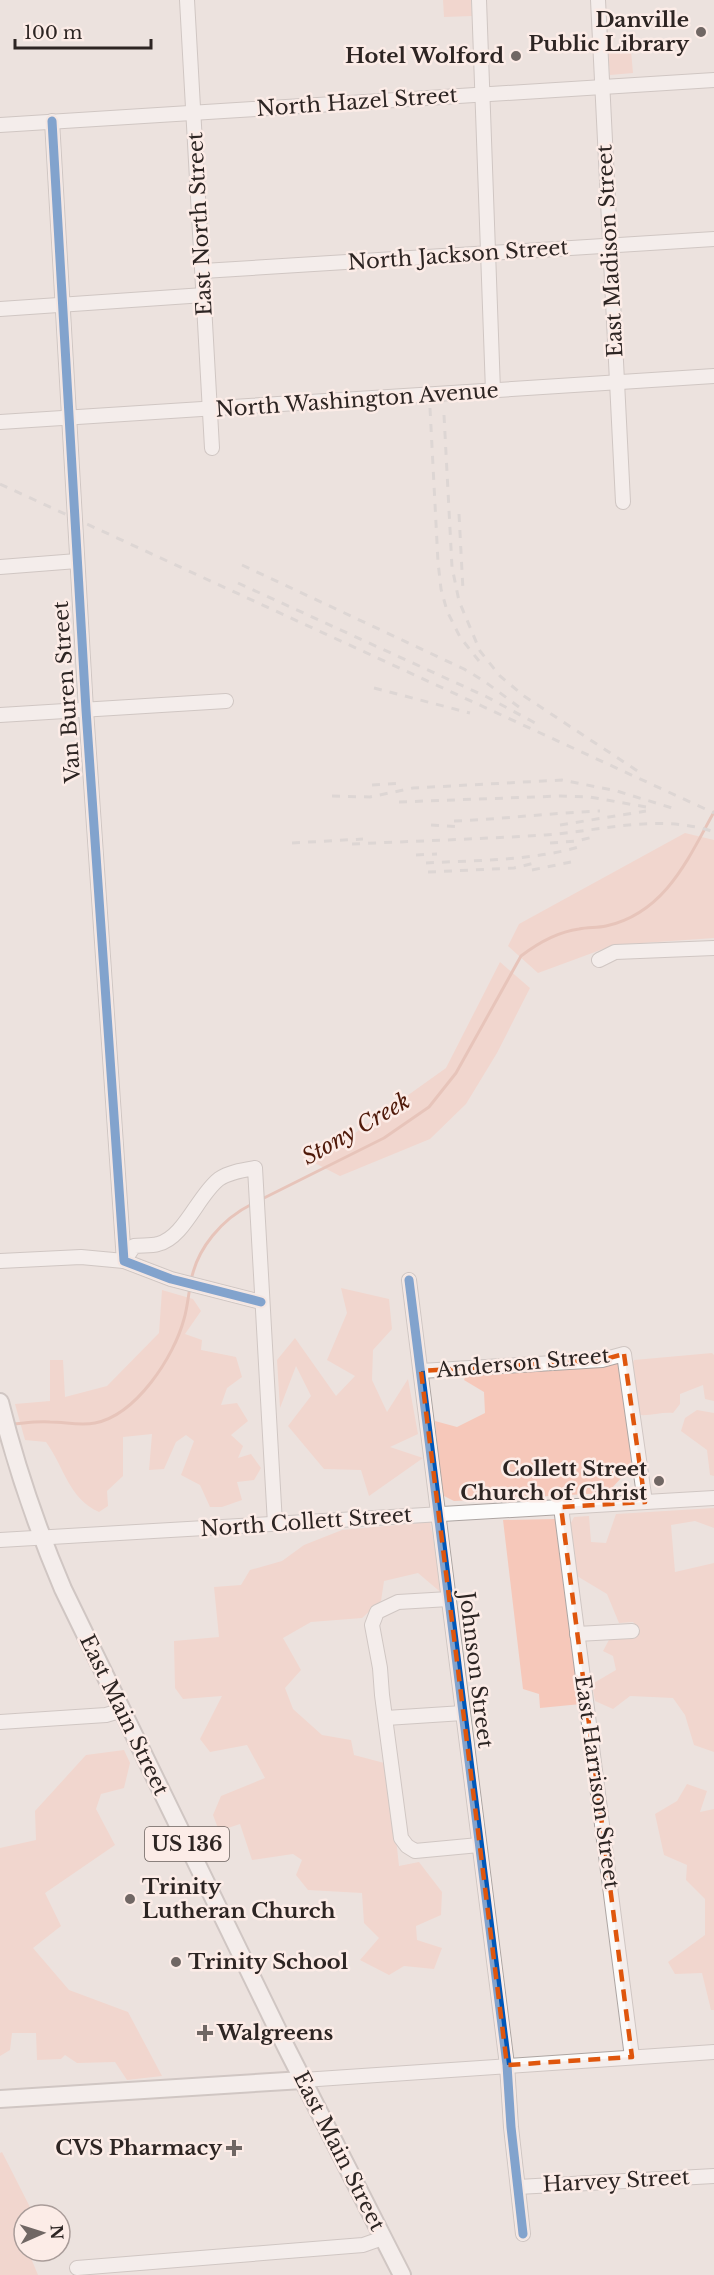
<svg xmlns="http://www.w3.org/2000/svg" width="714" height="2275" viewBox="0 0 714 2275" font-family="'Libre Baskerville',serif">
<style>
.green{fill:#f6c8ba}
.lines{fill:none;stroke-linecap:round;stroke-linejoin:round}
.stream{stroke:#e0a18f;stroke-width:3}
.minor-casing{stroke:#ada5a2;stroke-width:16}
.major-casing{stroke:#ada5a2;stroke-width:20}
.minor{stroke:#fcfbfa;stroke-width:14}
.major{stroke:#fcfbfa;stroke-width:16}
.rail{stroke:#cbc8c7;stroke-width:3;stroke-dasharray:8 8;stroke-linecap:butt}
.cycleway-casing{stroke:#fcece7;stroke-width:13}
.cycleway{stroke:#0057b8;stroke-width:9}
.marked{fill:none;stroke:#df560d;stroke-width:4.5;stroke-dasharray:12 8;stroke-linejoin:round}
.poi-dot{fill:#706764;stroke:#fcece7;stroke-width:2}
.labels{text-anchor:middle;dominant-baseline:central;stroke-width:5;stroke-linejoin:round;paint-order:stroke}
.shield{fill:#fcece7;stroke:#6b615e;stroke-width:1.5}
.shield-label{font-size:20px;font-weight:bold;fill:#2d2523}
.poi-label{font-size:21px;font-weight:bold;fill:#2d2523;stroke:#fcece7;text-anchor:end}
.street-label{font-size:21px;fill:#2d2523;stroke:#fcece7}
.water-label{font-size:22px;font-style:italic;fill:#4f1909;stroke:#fcece7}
</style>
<rect width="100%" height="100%" fill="#ece2de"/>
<g class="green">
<polygon points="443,0 471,0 472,16 444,17"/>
<polygon points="631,51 633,73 610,75 608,52"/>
<polygon points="685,833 714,840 714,938 614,945 538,973 508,946 519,924"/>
<polygon points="500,962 530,988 497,1053 466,1104 430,1139 340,1176 303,1157 355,1133 446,1068"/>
<polygon points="341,1288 389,1299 392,1329 373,1350 372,1380 387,1412 408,1379 418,1434 390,1447 423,1458 369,1496 361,1470 324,1469 288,1426 311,1396 296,1366 280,1408 277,1360 295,1338 336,1396 355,1376 327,1360 347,1313"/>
<path d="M162,1290L193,1299L201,1311L185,1334L202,1340L201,1350L236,1357L242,1377L227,1388L221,1405L237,1403L248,1421L231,1435L243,1446L238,1458L251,1454L261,1468L254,1480L237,1482L242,1500L222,1507H210L200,1485L181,1475L194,1441L186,1435L176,1442L164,1469L149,1470L152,1434L123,1437V1476L107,1491L108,1506L99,1512C68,1498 65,1468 46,1442L25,1440L15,1404L50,1401V1360H63L65,1397L107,1386L159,1333Z"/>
<path d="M712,1353L714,1355V1401L705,1399L703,1385L680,1394V1404L673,1413C661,1412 651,1416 639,1415L631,1366L634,1360Z"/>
<polygon points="620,1362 636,1475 625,1474 607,1493 454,1501 442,1495 435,1421 457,1427 485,1413 484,1392 464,1380 467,1372"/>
<polygon points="697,1410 714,1413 714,1476 710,1475 707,1450 681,1431 685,1418"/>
<polygon points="714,1508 714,1528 695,1521 671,1525 675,1572 714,1563 714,1752 694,1745 685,1715 673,1698 630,1696 613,1709 595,1701 592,1684 616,1670 613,1656 603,1651 610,1638 634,1636 640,1630 633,1622 619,1623 607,1594 577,1576 570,1525 574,1517 589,1516 591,1542 606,1543 616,1514"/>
<polygon points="555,1519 581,1704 540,1708 539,1694 523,1689 503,1520"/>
<polygon points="430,1522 444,1595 418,1573 384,1581 381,1601 362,1618 311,1622 283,1638 301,1670 285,1688 293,1709 322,1735 351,1740 354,1755 388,1764 399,1866 419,1862 442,1892 441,1915 416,1926 417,1940 442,1948 434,1969 404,1966 389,1975 360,1960 379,1938 364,1923 362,1893 308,1890 296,1875 302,1860 293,1854 252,1860 240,1824 219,1831 213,1815 221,1796 265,1778 247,1745 210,1752 200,1739 222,1696 183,1699 175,1688 174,1641 219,1637 214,1587 241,1585 250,1570 282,1561 304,1545 342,1530"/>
<polygon points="124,1750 130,1763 124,1788 101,1794 96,1809 115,1845 45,1893 61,1926 33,1948 69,1990 128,2012 162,2076 127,2080 115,2062 77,2063 65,2055 61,2059 37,2060 36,2033 12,2033 10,2050 0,2056 0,1848 36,1840 35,1811 86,1755"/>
<polygon points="687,1784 707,1791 700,1812 714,1809 714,2010 711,2010 702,1973 675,1974 668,1962 705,1935 705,1899 686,1880 687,1865 664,1855 655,1814 677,1801"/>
<polygon points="2,2152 34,2215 24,2215 24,2251 28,2251 38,2275 0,2275 0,2153"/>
</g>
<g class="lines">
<g class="stream">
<path d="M260,1200L384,1138L429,1107L456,1073L521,956C538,943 557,932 579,929C588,927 597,928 606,926C665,913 688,859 714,812"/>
<path d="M191,1281C197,1248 222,1219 252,1204"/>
<path d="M13,1424C25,1423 38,1421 50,1422C65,1422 80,1426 95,1423C136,1415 174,1357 184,1319C187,1309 188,1298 190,1287"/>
</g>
<defs>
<g id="minor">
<polyline points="187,0 212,448"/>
<polyline points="479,0 493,391"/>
<polyline points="598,0 623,502"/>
<polyline points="52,121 86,710 124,1261 171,1279 261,1302"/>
<polyline points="0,125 714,80"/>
<polyline points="203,271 714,239"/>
<polyline points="0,309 204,295"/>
<polyline points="0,422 714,376"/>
<polyline points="0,567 77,561"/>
<polyline points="0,715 226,701"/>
<polyline points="599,960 615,952 714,948"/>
<path d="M0,1261L81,1257L124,1261L134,1246C142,1245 151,1246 158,1244C184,1238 198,1195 219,1179C229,1172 243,1170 255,1168L275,1524"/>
<polyline points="409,1280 507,2065 511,2127 523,2234"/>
<polyline points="421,1371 602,1360 624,1354 645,1502"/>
<polyline points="561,1507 632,2057"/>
<polyline points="0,1540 714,1498"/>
<polyline points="449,1599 398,1602 377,1612 372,1625 380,1668 382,1695 401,1838 407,1846 415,1851 479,1845"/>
<polyline points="577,1634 632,1631"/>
<polyline points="386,1718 463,1713"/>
<polyline points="0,1722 106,1715 123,1710"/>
<polyline points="303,2080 714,2052"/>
<polyline points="518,2187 714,2176"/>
<polyline points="77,2268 363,2245 383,2238"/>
</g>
<g id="major">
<path d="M0,1402C16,1467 37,1528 63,1589L286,2047L402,2275"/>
<polyline points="0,2099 303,2080"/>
</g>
</defs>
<use href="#minor" class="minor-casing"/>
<use href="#major" class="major-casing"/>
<use href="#minor" class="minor"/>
<use href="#major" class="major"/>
<g class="rail">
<polyline points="430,408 438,562 441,589 447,611 460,637 479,661"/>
<polyline points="444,415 452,567 459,601 480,651 500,676 524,696 639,772"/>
<polyline points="0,484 714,813"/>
<polyline points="459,514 463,590"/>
<polyline points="242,565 464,669 484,681 519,707"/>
<polyline points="238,583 487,697 537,724"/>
<polyline points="374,688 470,713"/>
<polyline points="372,785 403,783"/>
<polyline points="332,796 370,797 413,788 562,780 617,791 672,808"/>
<polyline points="399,802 560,796 590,797 646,807"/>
<path d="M454,821C503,819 551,813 600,811"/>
<polyline points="431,825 462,827"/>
<polyline points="560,825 646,811"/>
<polyline points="292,843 363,839"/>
<polyline points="550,843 577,841 597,836"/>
<path d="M352,844C417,841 481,839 545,835C601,831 660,813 714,832"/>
<polyline points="416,855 437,854"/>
<path d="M426,863C478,860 533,861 582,846"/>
<polyline points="532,870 571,862"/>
<polyline points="428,872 514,868 539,862"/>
</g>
<defs>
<g id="cycleway">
<polyline points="52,121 86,710 124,1261 171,1279 261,1302"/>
<polyline points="409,1280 507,2065 511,2127 523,2234"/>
</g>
</defs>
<use href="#cycleway" class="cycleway-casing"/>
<use href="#cycleway" class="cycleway"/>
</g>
<path d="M0 0H714V2275H0ZM624,1354L645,1502L561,1507L632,2057L507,2065L421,1371L602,1360Z" fill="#ece2de" fill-opacity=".55" fill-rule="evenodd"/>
<path class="marked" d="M624,1354L645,1502L561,1507L632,2057L507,2065L421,1371L602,1360Z"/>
<g class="poi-dot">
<circle cx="701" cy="32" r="6"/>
<circle cx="516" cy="56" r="6"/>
<circle cx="659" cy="1481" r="6"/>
<circle cx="130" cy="1899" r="6"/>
<circle cx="176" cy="1962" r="6"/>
<path d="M202 2024h6v6h6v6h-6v6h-6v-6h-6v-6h6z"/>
<path d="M231 2139h6v6h6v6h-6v6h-6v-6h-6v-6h6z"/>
</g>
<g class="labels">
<rect class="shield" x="145" y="1827" width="84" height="34" rx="4.5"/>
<g class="shield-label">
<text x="187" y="1844">US 136</text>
</g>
<g class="poi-label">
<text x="689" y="20">Danville<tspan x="689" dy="24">Public Library</tspan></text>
<text x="504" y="56">Hotel Wolford</text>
<text x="647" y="1469">Collett Street<tspan x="647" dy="24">Church of Christ</tspan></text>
<text x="142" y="1887" text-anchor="start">Trinity<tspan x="142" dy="24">Lutheran Church</tspan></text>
<text x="188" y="1962" text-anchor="start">Trinity School</text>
<text x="217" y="2033" text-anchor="start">Walgreens</text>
<text x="222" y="2148">CVS Pharmacy</text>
</g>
<g class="street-label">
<text transform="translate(357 102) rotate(-4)">North Hazel Street</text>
<text transform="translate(200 224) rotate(-93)">East North Street</text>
<text transform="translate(610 251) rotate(-93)">East Madison Street</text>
<text transform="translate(458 255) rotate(-4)">North Jackson Street</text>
<text transform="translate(357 400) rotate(-4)">North Washington Avenue</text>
<text transform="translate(67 692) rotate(-94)">Van Buren Street</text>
<text transform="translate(523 1363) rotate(-5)">Anderson Street</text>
<text transform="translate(306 1522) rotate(-4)">North Collett Street</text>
<text transform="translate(476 1670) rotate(83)">Johnson Street</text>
<text transform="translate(124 1715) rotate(64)">East Main Street</text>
<text transform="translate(597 1782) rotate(82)">East Harrison Street</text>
<text transform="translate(339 2151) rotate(63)">East Main Street</text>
<text transform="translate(616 2181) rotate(-3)">Harvey Street</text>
</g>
<g class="water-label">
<text transform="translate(356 1129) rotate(-30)">Stony Creek</text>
</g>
</g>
<g transform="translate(42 2233) rotate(87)"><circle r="28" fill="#fcece7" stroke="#a99c99" stroke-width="1.5"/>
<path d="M0-4.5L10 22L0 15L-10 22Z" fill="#706764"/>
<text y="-9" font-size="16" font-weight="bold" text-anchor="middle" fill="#2d2523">N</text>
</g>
<path d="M15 39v9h136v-9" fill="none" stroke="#2d2523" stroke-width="3"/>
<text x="24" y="39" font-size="18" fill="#2d2523" stroke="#fcece7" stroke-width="4.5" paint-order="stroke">100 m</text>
</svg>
